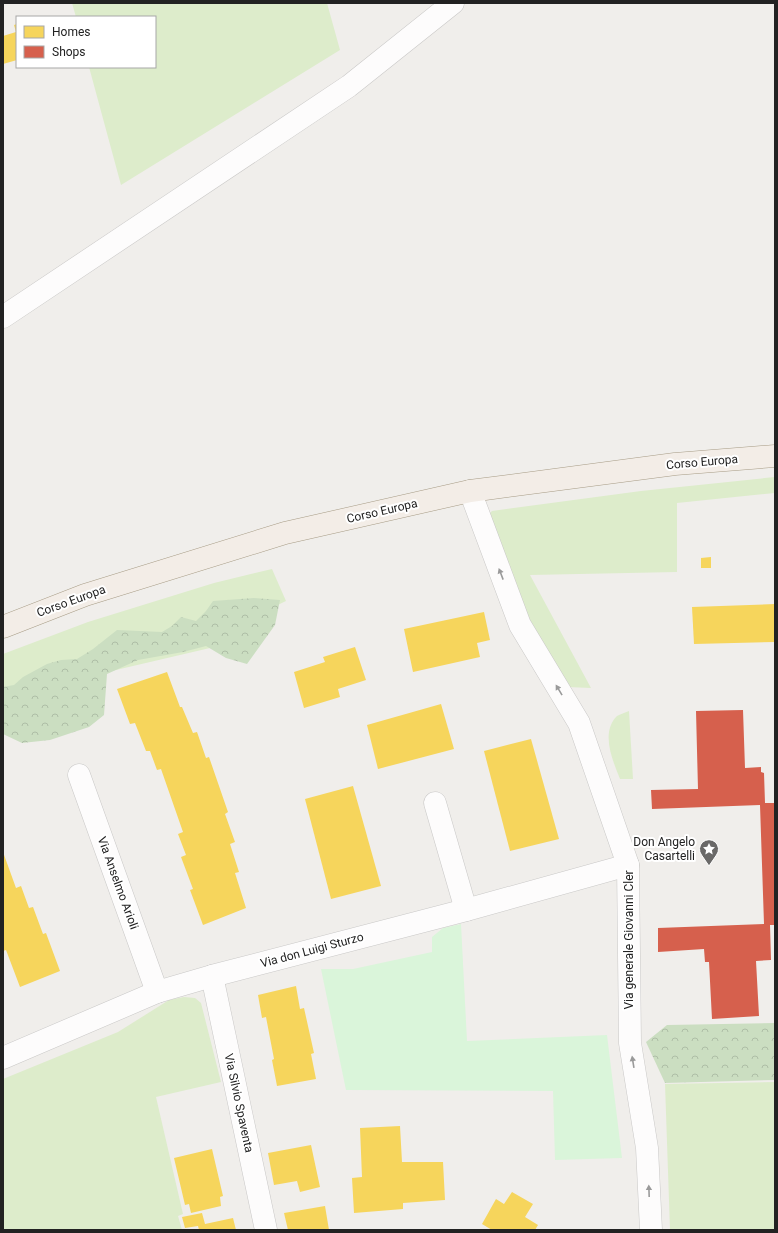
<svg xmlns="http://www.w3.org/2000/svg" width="778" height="1233" viewBox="0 0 778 1233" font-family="Roboto,sans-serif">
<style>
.grass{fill:#ddeccb}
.forest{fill:url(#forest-crowns)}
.park{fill:#daf5da}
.homes{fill:#f6d55c}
.shops{fill:#d6604d}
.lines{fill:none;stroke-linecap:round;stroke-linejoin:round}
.minor-casing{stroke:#c9c8c7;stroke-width:23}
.major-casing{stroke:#a79c86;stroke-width:23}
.minor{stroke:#fdfcfc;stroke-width:22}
.major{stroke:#f3ede7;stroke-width:22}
.oneway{fill:#9a9a9a}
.labels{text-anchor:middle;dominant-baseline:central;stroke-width:4;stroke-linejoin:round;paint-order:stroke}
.street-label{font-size:12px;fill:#222;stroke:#fff}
.poi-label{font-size:12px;fill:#222;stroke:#fff;text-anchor:end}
</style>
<defs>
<pattern id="forest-crowns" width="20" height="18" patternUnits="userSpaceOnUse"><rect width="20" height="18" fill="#cbdec1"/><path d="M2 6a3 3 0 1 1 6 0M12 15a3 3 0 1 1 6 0" fill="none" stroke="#aebea6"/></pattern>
</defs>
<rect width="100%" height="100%" fill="#f0eeeb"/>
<g class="grass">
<polygon points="72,3 327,3 340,50 121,185 89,67 155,67 155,17 76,17"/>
<polygon points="775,477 775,493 677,503 677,572 530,575 591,688 567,687 532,631 487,516 492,511 641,491"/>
<polygon points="272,569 286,601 257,615 257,637 103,673 3,720 3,654 88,622 214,583"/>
<path d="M629,711L633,779H620C613,761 600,733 617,716C620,714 625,713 629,711Z"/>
<polygon points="184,997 195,998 201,1003 221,1082 156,1097 183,1214 178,1216 182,1230 3,1230 3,1079 118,1032 169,1000"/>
<polygon points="775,1082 775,1230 670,1230 665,1084"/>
</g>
<g class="forest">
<polygon points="254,598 280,600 275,625 247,664 226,658 206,646 183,652 138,660 107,674 104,715 89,727 50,740 22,743 3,734 3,687 14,685 23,677 47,664 61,660 77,659 93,649 117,630 162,632 172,626 181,617 196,621 206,611 213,601"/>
<polygon points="775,1023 775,1080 665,1083 646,1042 667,1025"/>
</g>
<polygon class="park" points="461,924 467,1041 607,1035 622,1158 555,1160 553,1091 346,1090 321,969 353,969 432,952 432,937 443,928"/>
<g class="homes">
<polygon points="17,24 17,60 3,64 3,36 16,32 14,25"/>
<polygon points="711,557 711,568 701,568 701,558"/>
<polygon points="775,604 775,642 694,644 692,607"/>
<polygon points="484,612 490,640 477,643 480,657 413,672 404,629"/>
<polygon points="355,647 366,680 338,689 340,697 304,708 294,672 325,662 323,657"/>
<polygon points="167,672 180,707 182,707 193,733 197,732 206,758 209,757 228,812 225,814 235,842 230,844 239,872 235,873 246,908 203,925 190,890 193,889 181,857 186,855 178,834 183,832 161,769 157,770 150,751 146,751 135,723 130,724 117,689"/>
<polygon points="441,704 454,749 378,769 367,725"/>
<polygon points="531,739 559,839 510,851 484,751"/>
<polygon points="353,786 381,886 331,899 305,799"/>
<polygon points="3,852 16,888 21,886 29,908 33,907 43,934 46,933 60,971 20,987 6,950 3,951"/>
<polygon points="296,986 300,1009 304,1008 314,1053 311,1054 316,1079 277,1086 272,1060 274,1059 266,1017 262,1018 258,995"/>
<polygon points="400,1126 402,1162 443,1162 445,1200 403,1203 403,1209 354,1213 352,1178 362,1177 360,1128"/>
<polygon points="311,1145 320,1187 300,1192 297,1181 274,1185 268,1153"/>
<polygon points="212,1149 223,1196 220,1197 221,1206 191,1213 189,1204 185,1205 174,1158"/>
<polygon points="512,1192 533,1204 525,1217 538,1225 535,1230 492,1230 482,1224 496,1199 504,1204"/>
<polygon points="325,1206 329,1230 288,1230 284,1213"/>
<polygon points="202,1213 205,1224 233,1218 236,1230 199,1230 198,1226 185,1228 182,1217"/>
</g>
<polygon class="shops" points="743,710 745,768 761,767 761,772 764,773 765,803 775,803 775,925 770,925 771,960 756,961 759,1016 712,1019 709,962 705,962 704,949 658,952 658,928 764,924 760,805 652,809 651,790 698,789 696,711"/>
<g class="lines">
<defs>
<g id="minor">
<polyline points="3,317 349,86 453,3"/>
<polyline points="470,491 520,625 579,723 628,865 630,1043 647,1148 651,1230"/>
<polyline points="79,775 157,992"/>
<polyline points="435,803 466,910"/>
<polyline points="212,976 266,1230"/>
<polyline points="3,1058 157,992 212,976 466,910 628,865"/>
</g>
<polyline id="major" points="3,627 85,595 285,533 470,491 675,464 775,456"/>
</defs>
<use href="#minor" class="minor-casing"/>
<use href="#major" class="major-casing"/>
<use href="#minor" class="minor"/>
<use href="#major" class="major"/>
</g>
<defs><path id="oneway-solid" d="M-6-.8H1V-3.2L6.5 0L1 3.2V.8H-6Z"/></defs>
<g class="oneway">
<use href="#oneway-solid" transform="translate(501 574) rotate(-111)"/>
<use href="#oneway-solid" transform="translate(559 690) rotate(-121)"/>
<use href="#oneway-solid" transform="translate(633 1062) rotate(-99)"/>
<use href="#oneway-solid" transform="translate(649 1191) rotate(-92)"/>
</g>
<defs>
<symbol id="sight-pin" viewBox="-11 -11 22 30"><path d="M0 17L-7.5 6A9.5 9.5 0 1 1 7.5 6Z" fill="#6a6968" stroke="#fff"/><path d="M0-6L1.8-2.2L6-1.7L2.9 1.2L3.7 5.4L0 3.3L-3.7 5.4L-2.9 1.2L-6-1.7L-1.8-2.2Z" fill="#fff"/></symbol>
</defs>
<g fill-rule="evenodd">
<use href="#sight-pin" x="698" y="838" width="22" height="30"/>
</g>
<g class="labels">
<g class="street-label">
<text transform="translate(702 462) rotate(-5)">Corso Europa</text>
<text transform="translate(382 511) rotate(-13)">Corso Europa</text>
<text transform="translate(71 601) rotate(-20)">Corso Europa</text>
<text transform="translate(118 883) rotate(70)">Via Anselmo Arioli</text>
<text transform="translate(629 940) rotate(-90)">Via generale Giovanni Cler</text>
<text transform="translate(312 950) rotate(-15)">Via don Luigi Sturzo</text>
<text transform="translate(239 1103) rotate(78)">Via Silvio Spaventa</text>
</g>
<g class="poi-label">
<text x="695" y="842">Don Angelo<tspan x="695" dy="14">Casartelli</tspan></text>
</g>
</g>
<rect width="778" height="1233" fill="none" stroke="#222222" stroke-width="8"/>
<rect x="16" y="16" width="140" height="52" fill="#ffffff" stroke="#a7a7a7"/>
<rect x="24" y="26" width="20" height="12" fill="#f6d55c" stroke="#a7a7a7"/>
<text x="52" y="36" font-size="12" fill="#222222">Homes</text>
<rect x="24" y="46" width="20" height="12" fill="#d6604d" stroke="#a7a7a7"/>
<text x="52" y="56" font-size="12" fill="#222222">Shops</text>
</svg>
